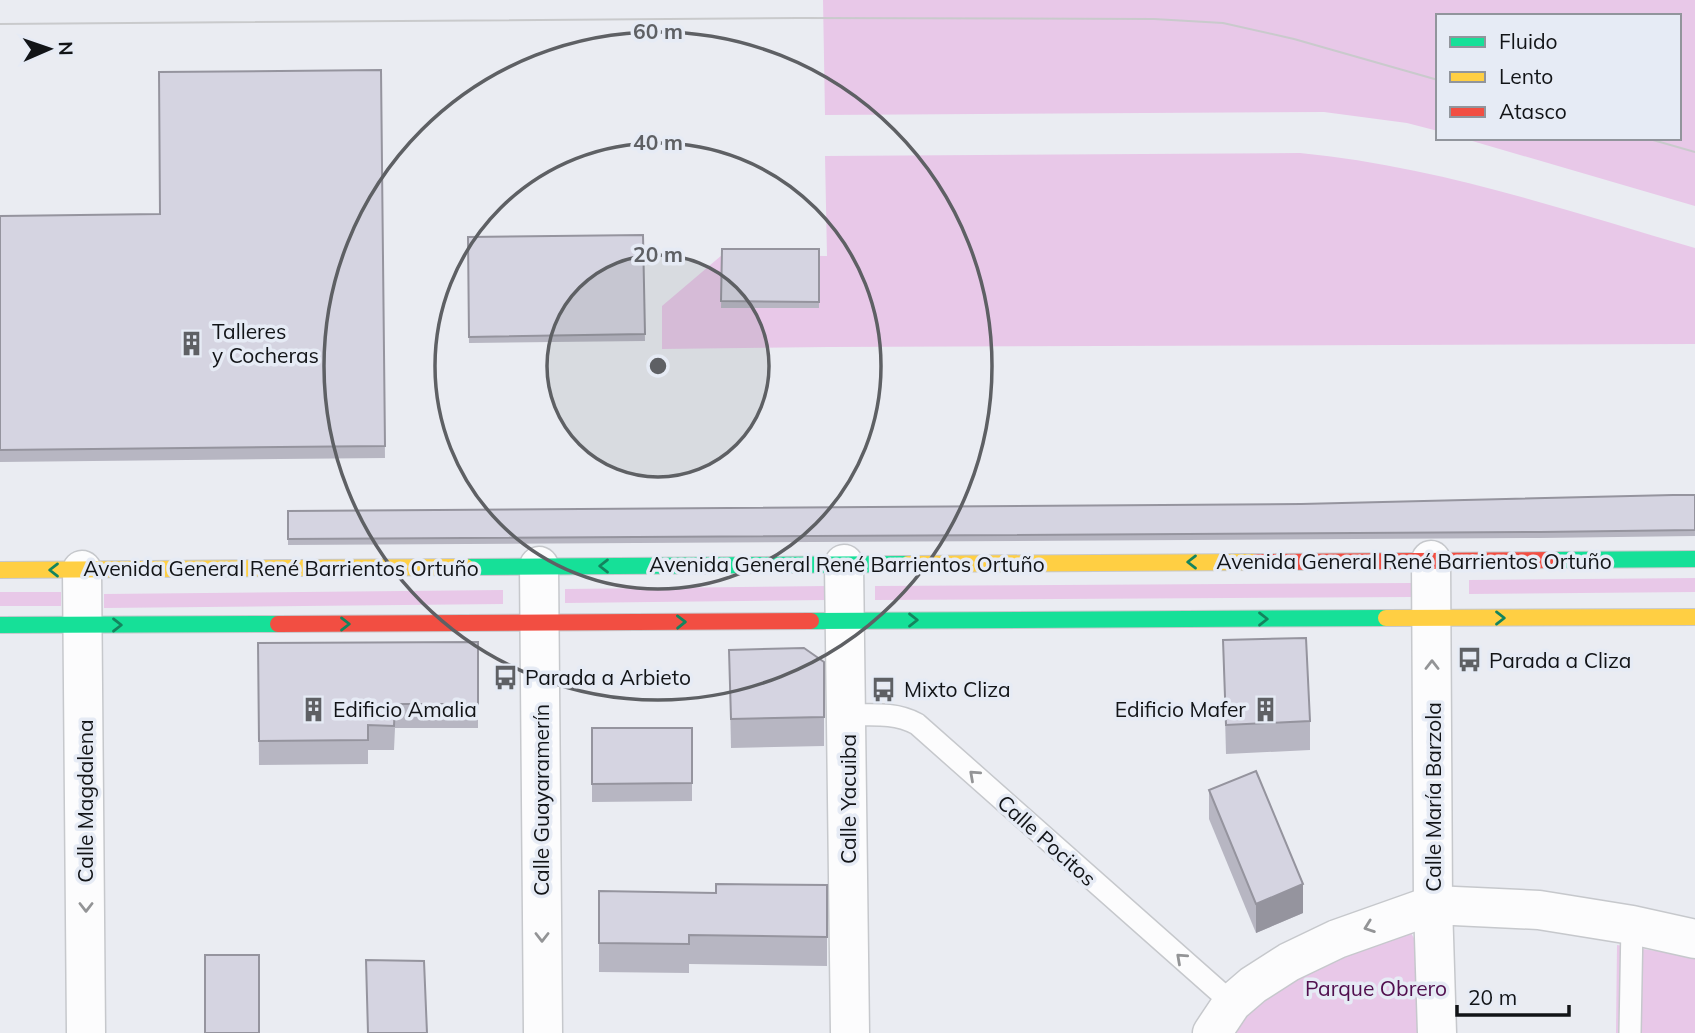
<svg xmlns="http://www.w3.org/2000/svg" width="1695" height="1033" viewBox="0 0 1695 1033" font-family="Mulish,sans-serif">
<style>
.green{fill:#e8c8e8}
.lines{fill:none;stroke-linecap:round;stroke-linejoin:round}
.lane-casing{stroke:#c6c8cc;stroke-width:24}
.street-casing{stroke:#c6c8cc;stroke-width:41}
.fast-casing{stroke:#c6c8cc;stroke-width:18}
.slow-casing{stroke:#c6c8cc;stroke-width:18}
.jam-casing{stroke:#c6c8cc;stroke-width:18}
.lane{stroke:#fcfcfd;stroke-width:21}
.street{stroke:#fcfcfd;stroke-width:38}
.fast{stroke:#16e098;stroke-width:16}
.slow{stroke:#ffcf43;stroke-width:16}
.jam{stroke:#f24e42;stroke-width:16}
.tram{stroke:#c9cacc;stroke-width:2}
.wall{fill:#b7b6c2}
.shaded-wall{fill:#95949e}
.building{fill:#d5d4e1;stroke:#95949e;stroke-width:2}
.oneway{stroke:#14845e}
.oneway2{stroke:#939496}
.ring{fill:none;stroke:#5e6064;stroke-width:3.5}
.labels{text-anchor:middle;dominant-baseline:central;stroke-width:7;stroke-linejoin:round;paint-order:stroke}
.poi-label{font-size:21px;fill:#121417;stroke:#e6ebf5;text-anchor:start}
.street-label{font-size:21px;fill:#121417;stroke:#e6ebf5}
.park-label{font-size:21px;fill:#510f4e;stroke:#e6ebf5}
.centre{fill:#5e6064;stroke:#e6ebf5;stroke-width:3.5}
.ring-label{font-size:21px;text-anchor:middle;font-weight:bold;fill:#5e6064;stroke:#e6ebf5;stroke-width:7;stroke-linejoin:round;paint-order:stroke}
</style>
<rect width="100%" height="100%" fill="#eaecf2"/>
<g class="green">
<polygon points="823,0 1695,0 1695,206 1462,138 1679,138 1679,16 1438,16 1438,131 1407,123 1324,112 825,115"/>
<path d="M1300,153C1436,166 1565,210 1695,248V344L828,347L662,349V306L722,255L827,256L825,156Z"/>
<polygon points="1695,578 1695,592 1469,594 1469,580"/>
<polygon points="1412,583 1412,597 875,600 875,586"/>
<polygon points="826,586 826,600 565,603 565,589"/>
<polygon points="503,590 503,604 104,608 104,594"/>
<rect x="0" y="592" width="61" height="14"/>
<path d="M1411,933L1420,949L1423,1033H1232C1268,975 1350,952 1411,933Z"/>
<polygon points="1617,945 1695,957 1695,1033 1616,1033"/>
</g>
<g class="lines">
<defs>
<g id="lane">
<path d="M847,715C872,715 895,712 917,724L1232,1003"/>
<polyline points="1630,1033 1632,925"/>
</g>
<g id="street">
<polyline points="1431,560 1433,905 1437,1033"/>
<polyline points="844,564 850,1033"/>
<polyline points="539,566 543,1033"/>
<polyline points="82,570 86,1033"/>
<polyline points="1212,1033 1232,1003 1253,985 1289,962 1337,939 1433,905 1539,910 1632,925 1695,939"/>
</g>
<g id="fast">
<polyline points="1554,560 1695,559"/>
<polyline points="466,567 908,564"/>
<polyline points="811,621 1386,618"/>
<polyline points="0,625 278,624"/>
</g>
<g id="slow">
<polyline points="908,564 1257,562"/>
<polyline points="0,570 466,567"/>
<polyline points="1386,618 1695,617"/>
</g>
<g id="jam">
<polyline points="1257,562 1554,560"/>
<polyline points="278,624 811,621"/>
</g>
</defs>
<use href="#lane" class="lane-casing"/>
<use href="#street" class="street-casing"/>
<use href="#fast" class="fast-casing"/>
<use href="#slow" class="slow-casing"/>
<use href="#jam" class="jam-casing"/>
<use href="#lane" class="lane"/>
<use href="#street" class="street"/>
<use href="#fast" class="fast"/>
<use href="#slow" class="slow"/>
<use href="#jam" class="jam"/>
<g class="tram">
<polyline points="0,24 798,18 1154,19 1223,23 1294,39 1438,80"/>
<polyline points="1646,138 1695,152"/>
</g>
</g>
<g class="wall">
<polygon points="381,70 385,458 0,462 0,216 160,214"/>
<polygon points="643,235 645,341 469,343 468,237"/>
<polygon points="722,249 819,249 819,308 721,308"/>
<polygon points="1695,495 1695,536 1540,538 288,545 288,511 1301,504"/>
<polygon points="1223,640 1310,721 1310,750 1226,754"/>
<polygon points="478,642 478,728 395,728 394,750 368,750 368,764 259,765 258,643"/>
<polygon points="729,650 824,662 824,746 731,748"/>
<polygon points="592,728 692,728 692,801 592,802"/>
<polygon points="1209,790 1303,913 1256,933 1209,819"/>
<polygon points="827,885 827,966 689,964 689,973 599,972 599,891 716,893"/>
</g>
<polygon class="shaded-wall" points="1303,884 1303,913 1256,933 1256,904"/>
<g class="building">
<polygon points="381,70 385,446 0,450 0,216 160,214 159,72"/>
<polygon points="643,235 645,334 469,337 468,237"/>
<polygon points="722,249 819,249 819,302 721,301"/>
<polygon points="1673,495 1695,495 1695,530 1540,532 288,539 288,511 1301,504"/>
<polygon points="1306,638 1310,721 1226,725 1223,640"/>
<polygon points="478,642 478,704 395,704 394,726 368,725 368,740 259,741 258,643"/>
<polygon points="804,648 824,662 824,717 731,719 729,650"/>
<polygon points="592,728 692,728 692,783 592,784"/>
<polygon points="1256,771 1303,884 1256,904 1209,790"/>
<polygon points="716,884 827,885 827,937 689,935 689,944 599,943 599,891 716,893"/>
<rect x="205" y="955" width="54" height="78"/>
<polygon points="366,960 424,961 427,1033 368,1033"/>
</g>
<defs><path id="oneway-chevron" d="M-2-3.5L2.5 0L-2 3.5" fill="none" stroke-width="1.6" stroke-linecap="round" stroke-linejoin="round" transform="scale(1.75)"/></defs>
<g class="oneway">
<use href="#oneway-chevron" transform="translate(1192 562) rotate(180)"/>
<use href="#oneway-chevron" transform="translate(604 566) rotate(180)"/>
<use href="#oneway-chevron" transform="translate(54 570) rotate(180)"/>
<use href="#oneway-chevron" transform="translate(1500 618)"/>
<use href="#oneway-chevron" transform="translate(1263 619)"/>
<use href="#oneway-chevron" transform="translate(913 620)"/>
<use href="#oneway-chevron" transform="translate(681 622) rotate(-1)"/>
<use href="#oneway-chevron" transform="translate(345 624)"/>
<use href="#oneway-chevron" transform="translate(117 625)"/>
</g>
<g class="oneway2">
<use href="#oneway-chevron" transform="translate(1432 665) rotate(-90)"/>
<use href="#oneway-chevron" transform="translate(974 775) rotate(-138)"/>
<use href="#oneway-chevron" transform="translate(86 907) rotate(90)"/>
<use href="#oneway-chevron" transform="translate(1369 927) rotate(160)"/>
<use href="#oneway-chevron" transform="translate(542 937) rotate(90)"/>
<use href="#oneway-chevron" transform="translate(1181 958) rotate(-138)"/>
</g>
<circle cx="658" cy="366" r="111" fill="#5e6064" fill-opacity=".12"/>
<g class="ring">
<circle cx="658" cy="366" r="111"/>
<circle cx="658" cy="366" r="223"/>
<circle cx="658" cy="366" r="334"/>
</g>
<defs>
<symbol id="building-bare" viewBox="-9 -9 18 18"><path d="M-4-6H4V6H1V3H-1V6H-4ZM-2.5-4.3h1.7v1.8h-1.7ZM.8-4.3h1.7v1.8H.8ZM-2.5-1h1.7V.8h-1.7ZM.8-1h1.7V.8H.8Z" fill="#5e6064" stroke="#e6ebf5" stroke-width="2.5" paint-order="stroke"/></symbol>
<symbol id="bus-bare" viewBox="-9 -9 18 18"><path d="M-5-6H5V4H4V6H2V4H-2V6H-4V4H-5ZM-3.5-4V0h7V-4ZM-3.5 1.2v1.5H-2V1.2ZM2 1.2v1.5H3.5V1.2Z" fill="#5e6064" stroke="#e6ebf5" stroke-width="2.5" paint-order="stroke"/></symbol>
</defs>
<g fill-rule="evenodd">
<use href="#building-bare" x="174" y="326" width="35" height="35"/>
<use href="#bus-bare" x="1452" y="642" width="35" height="35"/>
<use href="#bus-bare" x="488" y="660" width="35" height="35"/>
<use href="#bus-bare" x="866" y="672" width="35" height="35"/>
<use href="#building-bare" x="296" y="692" width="35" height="35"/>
<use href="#building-bare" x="1248" y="692" width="35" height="35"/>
</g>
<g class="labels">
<g class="poi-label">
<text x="212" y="331">Talleres<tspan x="212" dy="24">y Cocheras</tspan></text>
<text x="1489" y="660">Parada a Cliza</text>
<text x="525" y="677">Parada a Arbieto</text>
<text x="904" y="689">Mixto Cliza</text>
<text x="333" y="709">Edificio Amalia</text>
<text x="1246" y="709" text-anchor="end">Edificio Mafer</text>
</g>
<g class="street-label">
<text x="1414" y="561">Avenida General René Barrientos Ortuño</text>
<text x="847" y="564">Avenida General René Barrientos Ortuño</text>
<text x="281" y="568">Avenida General René Barrientos Ortuño</text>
<text transform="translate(1433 797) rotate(-90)">Calle María Barzola</text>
<text transform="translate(848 799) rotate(-90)">Calle Yacuiba</text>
<text transform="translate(541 800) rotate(-90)">Calle Guayaramerín</text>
<text transform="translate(85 801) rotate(-90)">Calle Magdalena</text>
<text transform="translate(1047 840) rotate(42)">Calle Pocitos</text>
</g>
<g class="park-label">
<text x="1376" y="988">Parque Obrero</text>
</g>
</g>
<circle cx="658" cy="366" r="10" class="centre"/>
<g class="ring-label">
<text x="658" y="39">60 m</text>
<text x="658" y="150">40 m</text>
<text x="658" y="262">20 m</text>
</g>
<rect x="1436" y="14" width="245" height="126" fill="#e6ebf5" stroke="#91959c" stroke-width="2"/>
<rect x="1450" y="37" width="35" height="10" fill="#16e098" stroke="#91959c" stroke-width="2"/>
<text x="1499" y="49" font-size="21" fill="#121417">Fluido</text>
<rect x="1450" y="72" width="35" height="10" fill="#ffcf43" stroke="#91959c" stroke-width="2"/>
<text x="1499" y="84" font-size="21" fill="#121417">Lento</text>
<rect x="1450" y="107" width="35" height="10" fill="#f24e42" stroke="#91959c" stroke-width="2"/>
<text x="1499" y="119" font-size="21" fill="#121417">Atasco</text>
<g transform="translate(49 49) rotate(88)" stroke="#e6ebf5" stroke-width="5" paint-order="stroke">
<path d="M0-5L12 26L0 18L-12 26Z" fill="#121417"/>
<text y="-10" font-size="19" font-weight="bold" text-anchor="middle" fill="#121417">N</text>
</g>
<path d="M1457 1005v10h112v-10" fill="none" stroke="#121417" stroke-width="3.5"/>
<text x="1468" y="1005" font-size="21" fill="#121417" stroke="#e6ebf5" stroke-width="5" paint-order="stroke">20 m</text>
</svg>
